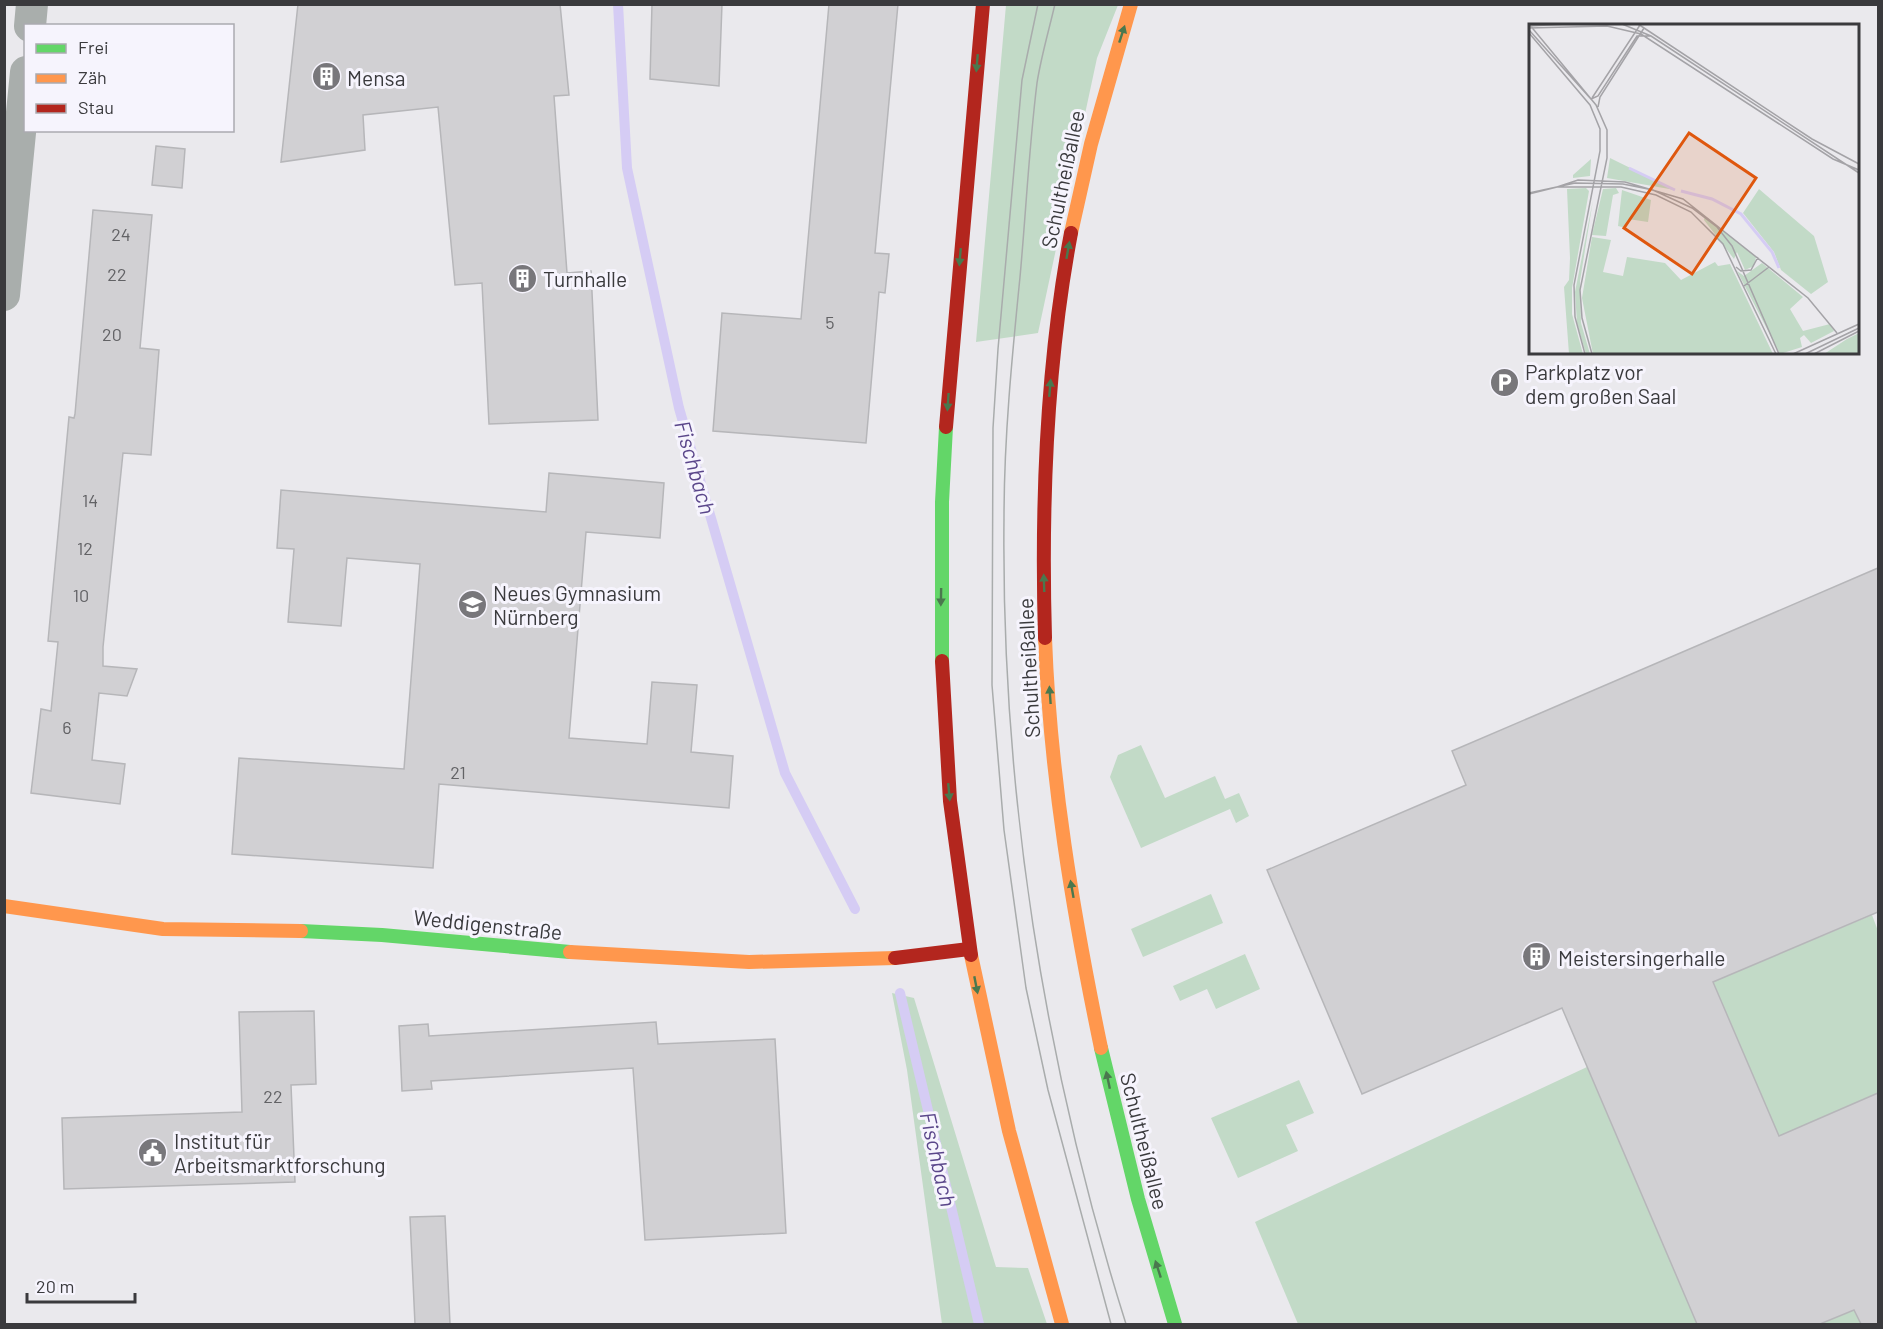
<svg xmlns="http://www.w3.org/2000/svg" width="1883" height="1329" viewBox="0 0 1883 1329" font-family="Barlow,sans-serif">
<style>
.green{fill:#c2dac7}
.lines{fill:none;stroke-linecap:round;stroke-linejoin:round}
.stream{stroke:#d5ccf4;stroke-width:10}
.building{fill:#d1d0d3;stroke:#b6b6b9;stroke-width:1.5}
.street{stroke:#a9aeac;stroke-width:32}
.fast{stroke:#63d668;stroke-width:14}
.slow{stroke:#ff974d;stroke-width:14}
.jam{stroke:#b3261e;stroke-width:14}
.tram{stroke:#a9acac;stroke-width:1.5}
.oneway{fill:#4a784e}
.labels{text-anchor:middle;dominant-baseline:central;stroke-width:6;stroke-linejoin:round;paint-order:stroke}
.number-label{font-size:18px;fill:#626265}
.poi-label{font-size:21px;fill:#3a3a3d;stroke:#f6f4fd;text-anchor:start}
.street-label{font-size:21px;fill:#3a3a3d;stroke:#f6f4fd}
.water-label{font-size:22px;font-style:italic;fill:#5a468a;stroke:#f6f4fd}
.inset-river{fill:none;stroke:#d5ccf4;stroke-width:3}
.inset-road{fill:none;stroke:#a4a3a7;stroke-width:1.5}
.view{fill:#df570e;fill-opacity:0.15;stroke:#df570e;stroke-width:3}
.inset-edge{fill:none;stroke:#3a3a3d;stroke-width:3}
</style>
<rect width="100%" height="100%" fill="#eae9ed"/>
<g class="green">
<polygon points="1006,5 1118,5 1097,58 1038,333 976,342"/>
<polygon points="1141,745 1165,798 1215,776 1225,799 1239,793 1249,816 1236,823 1230,809 1141,848 1110,777 1118,755"/>
<polygon points="1211,894 1223,923 1143,957 1131,929"/>
<polygon points="1872,915 1878,931 1878,1093 1779,1136 1713,982"/>
<polygon points="1245,954 1260,989 1216,1009 1207,989 1180,1001 1173,986"/>
<polygon points="892,993 914,998 996,1267 1028,1268 1047,1324 942,1324 907,1070"/>
<polygon points="1587,1067 1697,1324 1298,1324 1255,1222"/>
<polygon points="1299,1080 1314,1113 1286,1125 1298,1151 1238,1178 1211,1118"/>
<polygon points="1854,1310 1861,1324 1820,1324"/>
</g>
<g class="lines">
<g class="stream">
<polyline points="618,4 627,168 679,408 785,773 855,909"/>
<polyline points="900,993 979,1324"/>
</g>
</g>
<g class="building">
<polygon points="298,4 560,4 569,95 554,96 567,273 591,271 598,420 489,424 482,283 455,285 438,107 363,115 365,150 281,162"/>
<polygon points="652,4 722,4 719,86 650,79"/>
<polygon points="829,4 898,4 875,253 889,254 885,293 879,292 866,443 713,431 722,313 801,319"/>
<polygon points="156,146 185,149 182,188 152,185"/>
<polygon points="93,210 152,215 140,348 159,350 151,455 123,453 103,647 103,666 137,669 127,696 99,693 92,760 125,764 120,804 31,793 41,709 51,711 58,642 48,641 69,417 74,418 75,414"/>
<polygon points="549,473 664,483 660,538 586,532 569,738 647,744 652,682 697,685 691,752 733,756 729,808 439,784 433,868 232,854 239,758 404,769 420,564 347,558 341,626 288,622 294,549 277,548 281,490 546,512"/>
<polygon points="1878,568 1878,912 1713,982 1779,1136 1878,1093 1878,1324 1861,1324 1854,1310 1820,1324 1697,1324 1562,1008 1362,1094 1267,870 1466,785 1452,751"/>
<polygon points="314,1011 316,1084 291,1085 295,1182 64,1189 62,1118 242,1112 239,1012"/>
<polygon points="656,1022 658,1044 775,1039 786,1233 645,1240 633,1068 431,1081 432,1089 402,1091 399,1026 428,1024 429,1036"/>
<polygon points="445,1216 450,1324 415,1324 410,1217"/>
</g>
<g class="lines">
<g class="street">
<polyline points="30,26 32,4"/>
<polyline points="4,295 26,72"/>
</g>
<g class="fast">
<polyline points="942,661 942,502 946,427"/>
<polyline points="301,931 382,935 570,952"/>
<polyline points="1101,1048 1138,1199 1175,1324"/>
</g>
<g class="slow">
<polyline points="1071,233 1091,144 1131,4"/>
<path d="M1045,638C1050,776 1073,913 1101,1048"/>
<polyline points="4,906 163,929 301,931"/>
<polyline points="570,952 749,962 895,958"/>
<polyline points="971,955 1009,1131 1062,1324"/>
</g>
<g class="jam">
<polyline points="946,427 983,4"/>
<path d="M1045,638C1041,502 1046,366 1071,233"/>
<polyline points="942,661 950,801 971,955"/>
<polyline points="895,958 969,949"/>
</g>
<g class="tram">
<polyline points="1038,4 1022,80 998,349 993,428 992,685 1004,830 1026,988 1048,1090 1111,1324"/>
<path d="M1055,4C1049,30 1041,57 1037,83C1029,147 1026,212 1020,277C1012,357 1004,438 1004,518C1001,791 1044,1064 1126,1324"/>
</g>
</g>
<defs><path id="oneway-solid" d="M-6-.8H1V-3.2L6.5 0L1 3.2V.8H-6Z" transform="scale(1.5)"/></defs>
<g class="oneway">
<use href="#oneway-solid" transform="translate(1122 34) rotate(-72)"/>
<use href="#oneway-solid" transform="translate(977 63) rotate(95)"/>
<use href="#oneway-solid" transform="translate(1068 250) rotate(-80)"/>
<use href="#oneway-solid" transform="translate(960 257) rotate(95)"/>
<use href="#oneway-solid" transform="translate(1050 388) rotate(-85)"/>
<use href="#oneway-solid" transform="translate(948 402) rotate(94)"/>
<use href="#oneway-solid" transform="translate(1044 583) rotate(-92)"/>
<use href="#oneway-solid" transform="translate(941 597) rotate(91)"/>
<use href="#oneway-solid" transform="translate(1050 695) rotate(-94)"/>
<use href="#oneway-solid" transform="translate(949 792) rotate(85)"/>
<use href="#oneway-solid" transform="translate(1072 889) rotate(-100)"/>
<use href="#oneway-solid" transform="translate(976 985) rotate(79)"/>
<use href="#oneway-solid" transform="translate(1108 1080) rotate(-102)"/>
<use href="#oneway-solid" transform="translate(1158 1269) rotate(-108)"/>
</g>
<defs>
<symbol id="building-disc" viewBox="-11 -11 22 22"><circle r="9.5" fill="#78777b" stroke="#f6f4fd"/><path d="M-4-6H4V6H1V3H-1V6H-4ZM-2.5-4.3h1.7v1.8h-1.7ZM.8-4.3h1.7v1.8H.8ZM-2.5-1h1.7V.8h-1.7ZM.8-1h1.7V.8H.8Z" fill="#fff"/></symbol>
<symbol id="parking-disc" viewBox="-11 -11 22 22"><circle r="9.5" fill="#78777b" stroke="#f6f4fd"/><path d="M-3.5-5.5H1a3.5 3.5 0 0 1 0 7H-1V5.5H-3.5ZM-1-3.4V-.6H.8a1.4 1.4 0 0 0 0-2.8Z" fill="#fff"/></symbol>
<symbol id="school-disc" viewBox="-11 -11 22 22"><circle r="9.5" fill="#78777b" stroke="#f6f4fd"/><path d="M0-5L7-2L0 1L-7-2ZM-4 1L0 2.5L4 1V4Q0 6-4 4Z" fill="#fff"/></symbol>
<symbol id="civic-disc" viewBox="-11 -11 22 22"><circle r="9.5" fill="#78777b" stroke="#f6f4fd"/><path d="M-.6-6.5H3V-4.5H.6V-3L4-1V1h2V6H-6V1h2V-1L-.6-3ZM-1.2 2.5V6h2.4V2.5Z" fill="#fff"/></symbol>
</defs>
<g fill-rule="evenodd">
<use href="#building-disc" x="310" y="60" width="33" height="33"/>
<use href="#building-disc" x="506" y="262" width="33" height="33"/>
<use href="#parking-disc" x="1488" y="366" width="33" height="33"/>
<use href="#school-disc" x="456" y="588" width="33" height="33"/>
<use href="#building-disc" x="1520" y="940" width="33" height="33"/>
<use href="#civic-disc" x="136" y="1136" width="33" height="33"/>
</g>
<g class="labels">
<g class="number-label">
<text x="121" y="234">24</text>
<text x="117" y="274">22</text>
<text x="830" y="322">5</text>
<text x="112" y="334">20</text>
<text x="90" y="500">14</text>
<text x="85" y="548">12</text>
<text x="81" y="595">10</text>
<text x="67" y="727">6</text>
<text x="458" y="772">21</text>
<text x="273" y="1096">22</text>
</g>
<g class="poi-label">
<text x="347" y="77">Mensa</text>
<text x="543" y="278">Turnhalle</text>
<text x="1525" y="371">Parkplatz vor<tspan x="1525" dy="24">dem großen Saal</tspan></text>
<text x="493" y="592">Neues Gymnasium<tspan x="493" dy="24">Nürnberg</tspan></text>
<text x="1558" y="957">Meistersingerhalle</text>
<text x="174" y="1140">Institut für<tspan x="174" dy="24">Arbeitsmarktforschung</tspan></text>
</g>
<g class="street-label">
<text transform="translate(1062 179) rotate(-78)">Schultheißallee</text>
<text transform="translate(1028 668) rotate(-93)">Schultheißallee</text>
<text transform="translate(488 924) rotate(6)">Weddigenstraße</text>
<text transform="translate(1145 1141) rotate(76)">Schultheißallee</text>
</g>
<g class="water-label">
<text transform="translate(696 467) rotate(74)">Fischbach</text>
<text transform="translate(939 1159) rotate(77)">Fischbach</text>
</g>
</g>
<g transform="translate(1529 24)">
<rect width="330" height="330" fill="#eae9ed"/>
<path d="M81,134L142,164L146,166L78,154ZM62,135L61,152L44,154V151ZM57,164L60,167L43,264V290L54,330H40L35,263L40,256L41,234L38,165ZM87,164L90,169L84,171L77,212L63,211L74,165ZM230,165L285,212L299,258L282,270L252,246L245,228L214,189ZM93,166L122,176L119,198L99,195L97,204L89,202ZM64,176L51,257L52,299L61,330H57L48,299L46,268ZM176,192L227,233L225,242L216,246L208,228L205,235L175,196ZM63,213L82,216L74,248L94,252L98,233L136,239L152,256L186,238L189,242L201,240L244,330H64L53,274ZM233,239L274,273L261,285L274,307L301,300L305,307L282,319L275,311L271,314L273,323L251,330L208,247L215,252ZM330,309V330H295L318,315Z" fill="#c2dac7"/>
<path class="inset-river" d="M100,144L146,166M152,167L183,175L212,190L243,228L250,244"/>
<path class="inset-road" d="M0,0L67,81L78,106V134L51,266L53,294L63,330M93,0L122,12L330,149M109,0L283,115L330,140M0,2L38,0M0,4L78,2L112,10L304,135L330,146M0,6L62,75L69,72L108,12H122M0,9L61,81L71,105V127L45,261L46,293L56,330M63,74L111,1M69,83L71,73L115,4M28,163L49,156L96,158L154,175L279,274L308,309M0,169L46,159L94,160L124,166L163,184L188,203L203,222L250,330M0,170L28,163H92L127,171L162,188L194,220L247,330M207,243L212,247L222,246L229,233M215,262L240,243M264,330L330,300M276,330L330,304M285,330L330,307"/>
<path class="view" d="M160,109L227,154L163,250L95,204Z"/>
<rect width="330" height="330" class="inset-edge"/>
</g>
<rect width="1883" height="1329" fill="none" stroke="#3a3a3d" stroke-width="12"/>
<rect x="24" y="24" width="210" height="108" fill="#f6f4fd" stroke="#abaab0" stroke-width="1.5"/>
<rect x="36" y="44" width="30" height="9" fill="#63d668" stroke="#abaab0" stroke-width="1.5"/>
<text x="78" y="54" font-size="18" fill="#3a3a3d">Frei</text>
<rect x="36" y="74" width="30" height="9" fill="#ff974d" stroke="#abaab0" stroke-width="1.5"/>
<text x="78" y="84" font-size="18" fill="#3a3a3d">Zäh</text>
<rect x="36" y="104" width="30" height="9" fill="#b3261e" stroke="#abaab0" stroke-width="1.5"/>
<text x="78" y="114" font-size="18" fill="#3a3a3d">Stau</text>
<path d="M27 1293v9h108v-9" fill="none" stroke="#3a3a3d" stroke-width="3"/>
<text x="36" y="1293" font-size="18" fill="#3a3a3d" stroke="#f6f4fd" stroke-width="4.5" paint-order="stroke">20 m</text>
</svg>
